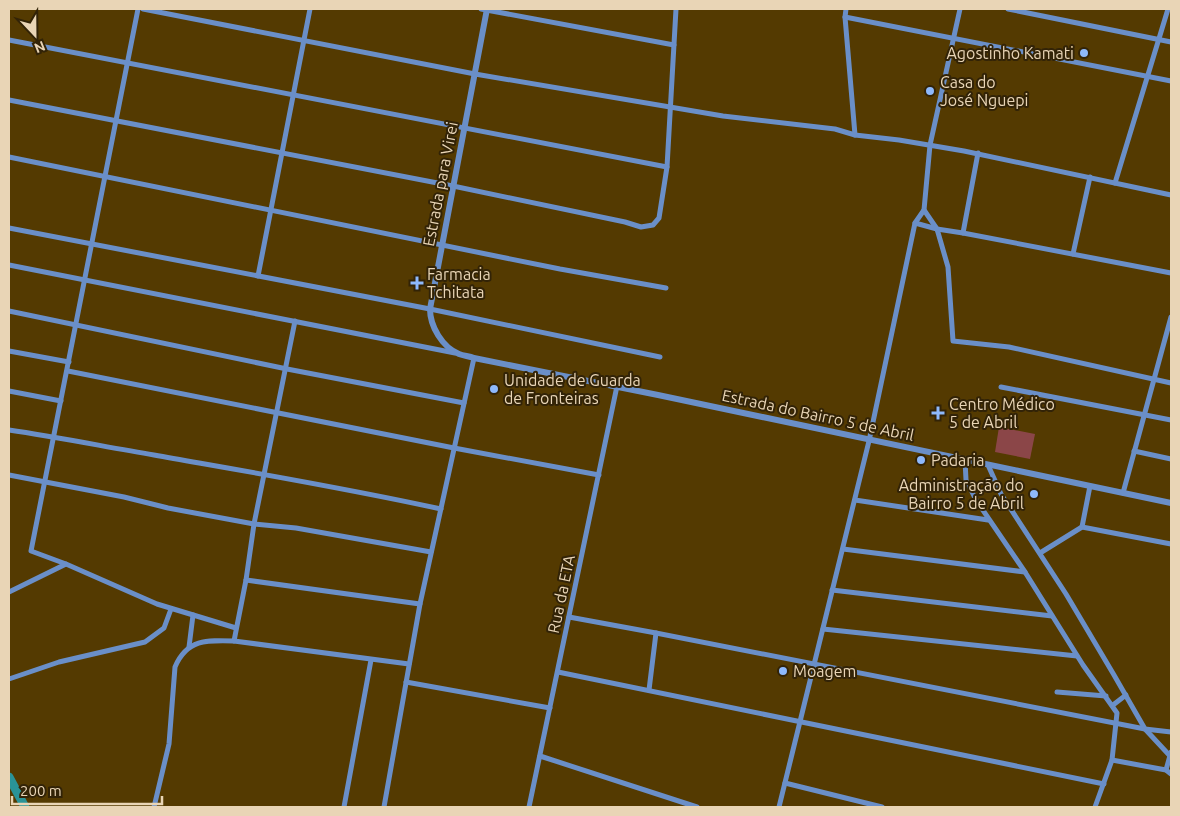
<svg xmlns="http://www.w3.org/2000/svg" width="1180" height="816" viewBox="0 0 1180 816" font-family="Ubuntu,sans-serif">
<style>
.green{fill:#8b4648}
.lines{fill:none;stroke-linecap:round;stroke-linejoin:round}
.river{stroke:#2a9397;stroke-width:9}
.minor{stroke:#6a8fc8;stroke-width:5}
.tertiary{stroke:#6a8fc8;stroke-width:6}
.poi-dot{fill:#8eb9fc;stroke:#322307;stroke-width:2}
.labels{text-anchor:middle;dominant-baseline:central;stroke-width:4;stroke-linejoin:round;paint-order:stroke}
.poi-label{font-size:16px;fill:#e9d5b6;stroke:#322307;text-anchor:start}
.street-label{font-size:16px;fill:#e9d5b6;stroke:#322307}
</style>
<rect width="100%" height="100%" fill="#543a01"/>
<polygon class="green" points="999,427 1035,434 1030,459 995,452"/>
<g class="lines">
<polyline class="river" points="9,777 25,807"/>
<g class="minor">
<polyline points="138,9 31,551 66,564 157,604 236,628"/>
<polyline points="143,9 475,74 723,116 835,129 855,135 899,140 964,151 1171,195"/>
<polyline points="481,9 674,45"/>
<polyline points="846,9 845,17 855,135"/>
<polyline points="1008,9 1171,42"/>
<polyline points="845,17 1171,81"/>
<polyline points="9,40 667,167"/>
<polyline points="9,100 453,186 625,222 641,227 653,225 659,218 667,167 676,9"/>
<polyline points="9,157 560,269 666,288"/>
<polyline points="1115,183 1168,9"/>
<polyline points="924,210 937,229 948,267 953,341 1009,347 1171,383"/>
<polyline points="915,223 937,229 963,233 1171,273"/>
<polyline points="9,228 430,309 660,357"/>
<polyline points="963,233 978,153"/>
<polyline points="1073,254 1090,177"/>
<polyline points="9,265 455,353"/>
<polyline points="258,276 310,9"/>
<polyline points="9,311 287,369 464,403"/>
<polyline points="9,351 69,362"/>
<polyline points="68,371 454,448 599,475"/>
<polyline points="1001,387 1171,420"/>
<polyline points="9,391 61,401"/>
<path d="M9,430C58,437 106,447 154,455C250,472 346,488 441,509"/>
<polyline points="1134,451 1171,459"/>
<polyline points="965,460 966,480 976,500 1025,572 1083,665 1117,713 1112,760 1095,807"/>
<polyline points="988,465 1001,494 1066,594 1114,675 1145,729 1171,757"/>
<polyline points="9,475 124,497 168,508 254,524 296,528 431,552"/>
<polyline points="1123,493 1171,317"/>
<polyline points="855,500 988,520"/>
<polyline points="1082,527 1090,486"/>
<polyline points="843,549 1025,572"/>
<polyline points="1040,553 1082,527 1171,544"/>
<polyline points="246,580 420,604"/>
<polyline points="832,590 1052,616"/>
<polyline points="9,592 66,564"/>
<polyline points="569,617 656,633 1145,729 1171,732"/>
<polyline points="823,629 1077,656"/>
<polyline points="234,641 246,580 254,524 295,321"/>
<polyline points="189,647 193,615"/>
<polyline points="558,672 1104,784"/>
<polyline points="9,679 59,662 145,642 164,628 171,609"/>
<polyline points="406,682 550,708"/>
<polyline points="649,690 656,633"/>
<polyline points="1057,692 1106,696"/>
<polyline points="1113,705 1126,695"/>
<polyline points="540,756 697,807"/>
<polyline points="1112,760 1166,770 1171,774"/>
<polyline points="1166,770 1171,752"/>
<polyline points="785,783 882,807"/>
<path d="M154,807L169,744L175,667C187,639 207,640 234,641L409,664"/>
<polyline points="344,807 371,660"/>
<polyline points="384,807 420,604 474,358"/>
<polyline points="529,807 617,386"/>
<polyline points="779,807 869,441 915,223 924,210 930,145 960,9"/>
</g>
<path class="tertiary" d="M487,9L430,309C430,326 442,347 459,354C464,356 469,356 474,358L658,395L1171,503"/>
</g>
<g class="poi-dot">
<circle cx="1084" cy="53" r="5"/>
<circle cx="930" cy="91" r="5"/>
<path d="M414.5 275.5h5v5h5v5h-5v5h-5v-5h-5v-5h5z"/>
<circle cx="494" cy="389" r="5"/>
<path d="M935.5 405.5h5v5h5v5h-5v5h-5v-5h-5v-5h5z"/>
<circle cx="921" cy="460" r="5"/>
<circle cx="1034" cy="494" r="5"/>
<circle cx="783" cy="671" r="5"/>
</g>
<g class="labels">
<g class="poi-label">
<text x="1074" y="53" text-anchor="end">Agostinho Kamati</text>
<text x="940" y="82">Casa do<tspan x="940" dy="18">José Nguepi</tspan></text>
<text x="427" y="274">Farmacia<tspan x="427" dy="18">Tchitata</tspan></text>
<text x="504" y="380">Unidade de Guarda<tspan x="504" dy="18">de Fronteiras</tspan></text>
<text x="949" y="404">Centro Médico<tspan x="949" dy="18">5 de Abril</tspan></text>
<text x="931" y="460">Padaria</text>
<text x="1024" y="485" text-anchor="end">Administração do<tspan x="1024" dy="18">Bairro 5 de Abril</tspan></text>
<text x="793" y="671">Moagem</text>
</g>
<g class="street-label">
<text transform="translate(440 184) rotate(-79)">Estrada para Virei</text>
<text transform="translate(818 415) rotate(12)">Estrada do Bairro 5 de Abril</text>
<text transform="translate(561 594) rotate(-78)">Rua da ETA</text>
</g>
</g>
<rect width="1180" height="816" fill="none" stroke="#e9d5b6" stroke-width="20"/>
<g transform="translate(35 35) rotate(158)" stroke="#322307" stroke-width="4" paint-order="stroke">
<path d="M0-4L9 19L0 12L-9 19Z" fill="#e9d5b6"/>
<text y="-8" font-size="14" font-weight="bold" text-anchor="middle" fill="#e9d5b6">N</text>
</g>
<path d="M12 796v8h150v-8" fill="none" stroke="#e9d5b6" stroke-width="2.5"/>
<text x="20" y="796" font-size="15" fill="#e9d5b6" stroke="#322307" stroke-width="4" paint-order="stroke">200 m</text>
</svg>
